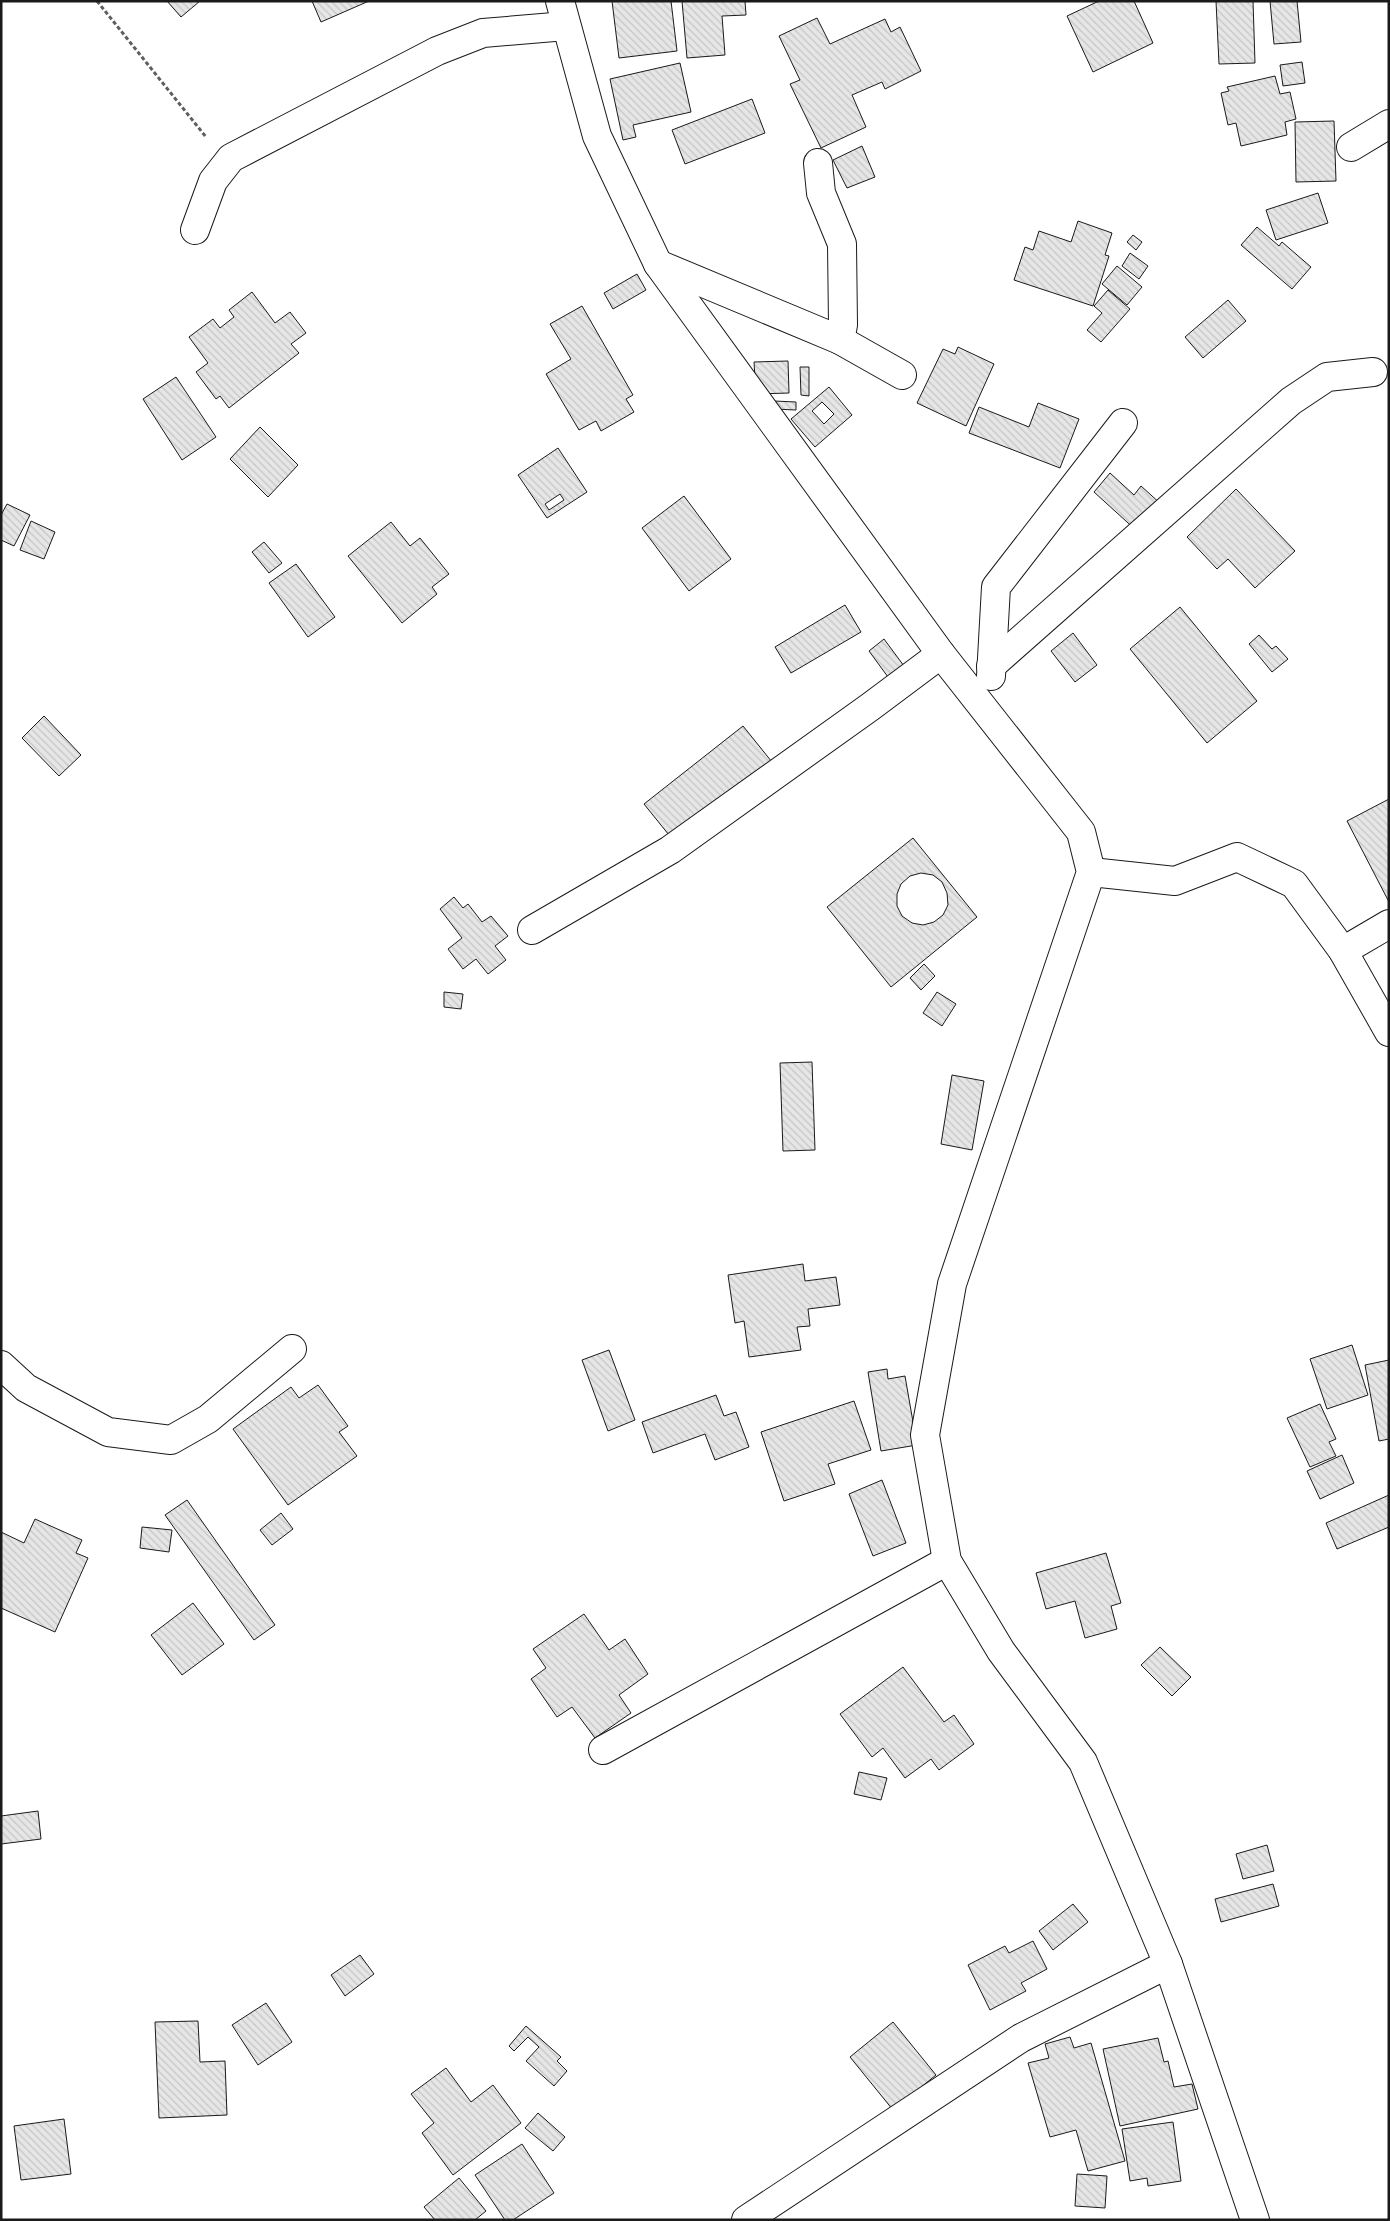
<svg xmlns="http://www.w3.org/2000/svg" width="1390" height="2221" viewBox="0 0 1390 2221" font-family="Spectral,serif">
<style>
.building{fill:url(#building-back-hatch);stroke:#1a1a1a;fill-rule:evenodd}
.lines{fill:none;stroke-linecap:round;stroke-linejoin:round}
.minor-casing{stroke:#1a1a1a;stroke-width:30}
.path{stroke:#5f5f5f;stroke-width:3;stroke-dasharray:4 2.5;stroke-linecap:butt}
.minor{stroke:#fff;stroke-width:28}
</style>
<defs>
<pattern id="building-back-hatch" width="6" height="6" patternUnits="userSpaceOnUse" patternTransform="scale(1.25)"><rect width="6" height="6" fill="#e6e6e6"/><path d="M-1 5l2 2M0 0l6 6M5-1l2 2" fill="none" stroke="#c5c5c5"/></pattern>
</defs>
<rect width="100%" height="100%" fill="#fff"/>
<g class="building">
<polygon points="167,1 200,1 181,17"/>
<polygon points="312,1 369,1 321,22"/>
<polygon points="612,1 671,1 677,51 619,58"/>
<polygon points="682,1 745,1 746,15 722,16 725,55 687,58"/>
<polygon points="1099,1 1134,1 1153,43 1093,72 1067,16"/>
<polygon points="1216,1 1253,1 1255,63 1219,64"/>
<polygon points="1270,1 1297,1 1301,42 1274,44"/>
<polygon points="817,18 830,44 885,19 891,32 900,27 921,71 885,89 882,82 852,95 866,127 821,148 790,84 800,80 779,36"/>
<polygon points="1302,62 1305,83 1283,86 1280,65"/>
<polygon points="680,63 691,112 633,125 636,137 623,140 610,79"/>
<polygon points="1275,76 1280,94 1290,92 1296,119 1285,122 1287,135 1241,146 1236,123 1228,125 1221,93 1229,91 1227,87"/>
<polygon points="752,99 765,133 685,164 672,130"/>
<polygon points="1334,121 1336,181 1296,182 1295,122"/>
<polygon points="862,146 875,177 847,188 833,160"/>
<polygon points="1318,193 1328,223 1276,240 1266,210"/>
<polygon points="1078,221 1112,233 1105,255 1109,256 1093,306 1014,280 1025,247 1033,250 1039,231 1071,242"/>
<polygon points="1257,227 1279,246 1282,242 1311,267 1292,289 1241,245"/>
<polygon points="1133,235 1142,242 1136,250 1127,242"/>
<polygon points="1130,253 1148,266 1139,279 1122,266"/>
<polygon points="1117,266 1142,287 1127,305 1102,284"/>
<polygon points="637,274 646,290 613,309 604,293"/>
<polygon points="1108,290 1130,309 1101,342 1087,330 1102,313 1094,306"/>
<polygon points="252,292 275,323 290,312 306,333 291,344 299,353 229,408 220,396 216,399 196,372 208,363 189,337 213,319 220,328 234,317 229,310"/>
<polygon points="1228,300 1246,321 1203,358 1185,337"/>
<polygon points="582,306 633,395 626,399 634,412 601,431 596,421 579,430 546,374 571,359 550,324"/>
<polygon points="958,347 994,364 966,426 917,403 943,349 955,354"/>
<polygon points="788,361 789,393 756,394 754,362"/>
<polygon points="800,367 809,367 809,396 801,395"/>
<polygon points="176,377 216,437 182,460 143,399"/>
<path d="M829,387L852,415L815,447L791,419ZM822,402L834,414L824,424L812,411Z"/>
<polygon points="774,401 796,402 796,410 774,409"/>
<polygon points="1038,403 1079,419 1060,468 969,433 979,407 1029,427"/>
<polygon points="260,427 298,465 268,497 230,459"/>
<path d="M558,448L587,492L547,518L518,475ZM560,494L564,500L549,510L545,504Z"/>
<polygon points="1110,473 1134,495 1141,486 1162,505 1138,532 1094,492"/>
<polygon points="1236,489 1295,551 1255,588 1228,559 1217,569 1187,537"/>
<polygon points="684,496 731,559 689,591 642,528"/>
<polygon points="7,504 30,515 14,546 1,540 1,515"/>
<polygon points="31,521 55,532 44,559 20,550"/>
<polygon points="391,522 410,546 420,538 449,574 432,587 437,594 402,623 348,556"/>
<polygon points="264,542 282,563 269,573 252,552"/>
<polygon points="296,564 335,617 308,637 269,583"/>
<polygon points="845,605 861,632 791,673 775,647"/>
<polygon points="1180,607 1257,701 1207,743 1130,649"/>
<polygon points="1073,633 1097,665 1075,682 1051,651"/>
<polygon points="1259,635 1272,649 1276,646 1288,659 1272,672 1249,644"/>
<polygon points="884,639 904,666 888,677 869,651"/>
<polygon points="44,716 81,755 59,776 22,738"/>
<polygon points="743,726 772,762 673,840 644,804"/>
<polygon points="1389,799 1389,902 1347,821"/>
<path d="M913,838L977,917L891,987L827,907ZM921,873L933,875L942,882L947,893L948,905L943,915L934,922L923,925L912,923L902,916L897,906V894L901,884L910,876Z"/>
<polygon points="454,897 463,908 468,904 482,922 491,916 508,936 495,946 506,960 488,974 476,959 463,969 448,949 462,938 440,909"/>
<polygon points="924,964 935,976 921,990 910,978"/>
<polygon points="444,992 463,994 461,1009 444,1007"/>
<polygon points="937,992 956,1004 942,1026 923,1013"/>
<polygon points="812,1062 815,1150 783,1151 780,1063"/>
<polygon points="952,1075 984,1081 972,1150 941,1144"/>
<polygon points="803,1264 805,1281 836,1277 840,1305 808,1309 810,1326 797,1327 801,1350 749,1357 744,1321 735,1323 728,1275"/>
<polygon points="1352,1345 1368,1395 1327,1409 1310,1359"/>
<polygon points="609,1350 635,1420 608,1431 582,1360"/>
<polygon points="1389,1360 1389,1439 1379,1441 1365,1365"/>
<polygon points="887,1369 888,1379 905,1376 917,1445 881,1451 868,1372"/>
<polygon points="318,1385 348,1426 339,1432 357,1456 288,1505 233,1429 291,1387 299,1398"/>
<polygon points="716,1395 724,1416 736,1412 749,1447 715,1460 705,1434 653,1453 642,1422"/>
<polygon points="854,1401 871,1450 828,1464 835,1484 784,1501 761,1432"/>
<polygon points="1320,1404 1336,1439 1329,1442 1336,1456 1310,1467 1287,1418"/>
<polygon points="1342,1455 1354,1483 1320,1499 1307,1471"/>
<polygon points="882,1480 906,1543 873,1556 849,1494"/>
<polygon points="1389,1495 1389,1527 1337,1549 1326,1523"/>
<polygon points="187,1500 275,1625 254,1640 165,1515"/>
<polygon points="281,1513 293,1529 272,1545 260,1530"/>
<polygon points="35,1519 82,1540 76,1553 88,1558 55,1632 1,1608 1,1532 24,1543"/>
<polygon points="142,1527 172,1530 169,1552 140,1548"/>
<polygon points="1106,1553 1121,1603 1111,1606 1117,1629 1085,1638 1075,1601 1046,1609 1036,1573"/>
<polygon points="193,1603 224,1644 182,1675 151,1635"/>
<polygon points="584,1614 609,1650 625,1639 648,1674 619,1695 631,1713 595,1738 572,1707 557,1717 531,1679 546,1668 533,1649"/>
<polygon points="1160,1647 1191,1677 1172,1696 1141,1665"/>
<polygon points="903,1667 944,1722 954,1715 974,1744 939,1770 931,1759 905,1778 883,1748 872,1757 840,1714"/>
<polygon points="859,1772 887,1778 881,1800 854,1794"/>
<polygon points="38,1811 41,1839 1,1844 1,1816"/>
<polygon points="1267,1845 1274,1871 1243,1879 1236,1854"/>
<polygon points="1273,1884 1279,1906 1221,1922 1215,1899"/>
<polygon points="1073,1904 1088,1922 1053,1950 1039,1931"/>
<polygon points="1033,1941 1047,1969 1021,1983 1026,1991 990,2010 968,1965 1005,1946 1009,1953"/>
<polygon points="360,1955 374,1974 345,1996 331,1975"/>
<polygon points="266,2003 292,2042 258,2065 232,2025"/>
<polygon points="198,2021 200,2062 225,2061 227,2115 159,2118 155,2022"/>
<polygon points="893,2022 936,2075 893,2110 850,2057"/>
<polygon points="526,2026 561,2057 557,2061 567,2071 554,2086 526,2061 539,2047 528,2037 514,2051 509,2046"/>
<polygon points="1070,2037 1074,2048 1091,2043 1125,2161 1088,2171 1076,2130 1050,2137 1028,2063 1049,2058 1045,2044"/>
<polygon points="1158,2038 1164,2062 1168,2061 1174,2087 1192,2084 1198,2109 1120,2126 1103,2049"/>
<polygon points="446,2068 471,2102 493,2085 521,2123 453,2175 422,2133 434,2123 411,2094"/>
<polygon points="538,2113 565,2137 553,2151 525,2128"/>
<polygon points="64,2119 71,2174 21,2180 14,2126"/>
<polygon points="1173,2122 1181,2181 1148,2186 1147,2178 1130,2181 1122,2129"/>
<polygon points="522,2144 554,2193 513,2220 505,2220 475,2175"/>
<polygon points="1077,2174 1107,2176 1105,2208 1075,2206"/>
<polygon points="459,2178 486,2211 475,2220 435,2220 424,2207"/>
</g>
<g class="lines">
<defs>
<g id="minor">
<polyline points="560,1 597,136 658,264 941,654 1081,832 1091,872 952,1284 925,1435 947,1561 1001,1651 1083,1762 1168,1964 1255,2220"/>
<polyline points="1351,147 1389,124"/>
<polyline points="818,163 821,193 842,244 843,325 840,340"/>
<polyline points="195,230 213,181 231,158 437,51 483,33 566,26"/>
<polyline points="658,264 840,340 902,375"/>
<polyline points="991,666 1291,401 1327,377 1373,372"/>
<polyline points="991,676 996,587 1123,423"/>
<polyline points="1091,872 1175,881 1237,857 1294,884 1343,951 1389,1032"/>
<polyline points="532,930 670,850 870,707 941,654"/>
<polyline points="1343,951 1389,924"/>
<polyline points="1,1365 26,1388 108,1432 171,1440 208,1419 292,1349"/>
<polyline points="603,1750 947,1561"/>
<polyline points="746,2220 1021,2038 1168,1964"/>
</g>
</defs>
<use href="#minor" class="minor-casing"/>
<polyline class="path" points="97,1 206,137"/>
<use href="#minor" class="minor"/>
</g>
<rect width="1390" height="2221" fill="none" stroke="#1a1a1a" stroke-width="5"/>
</svg>
